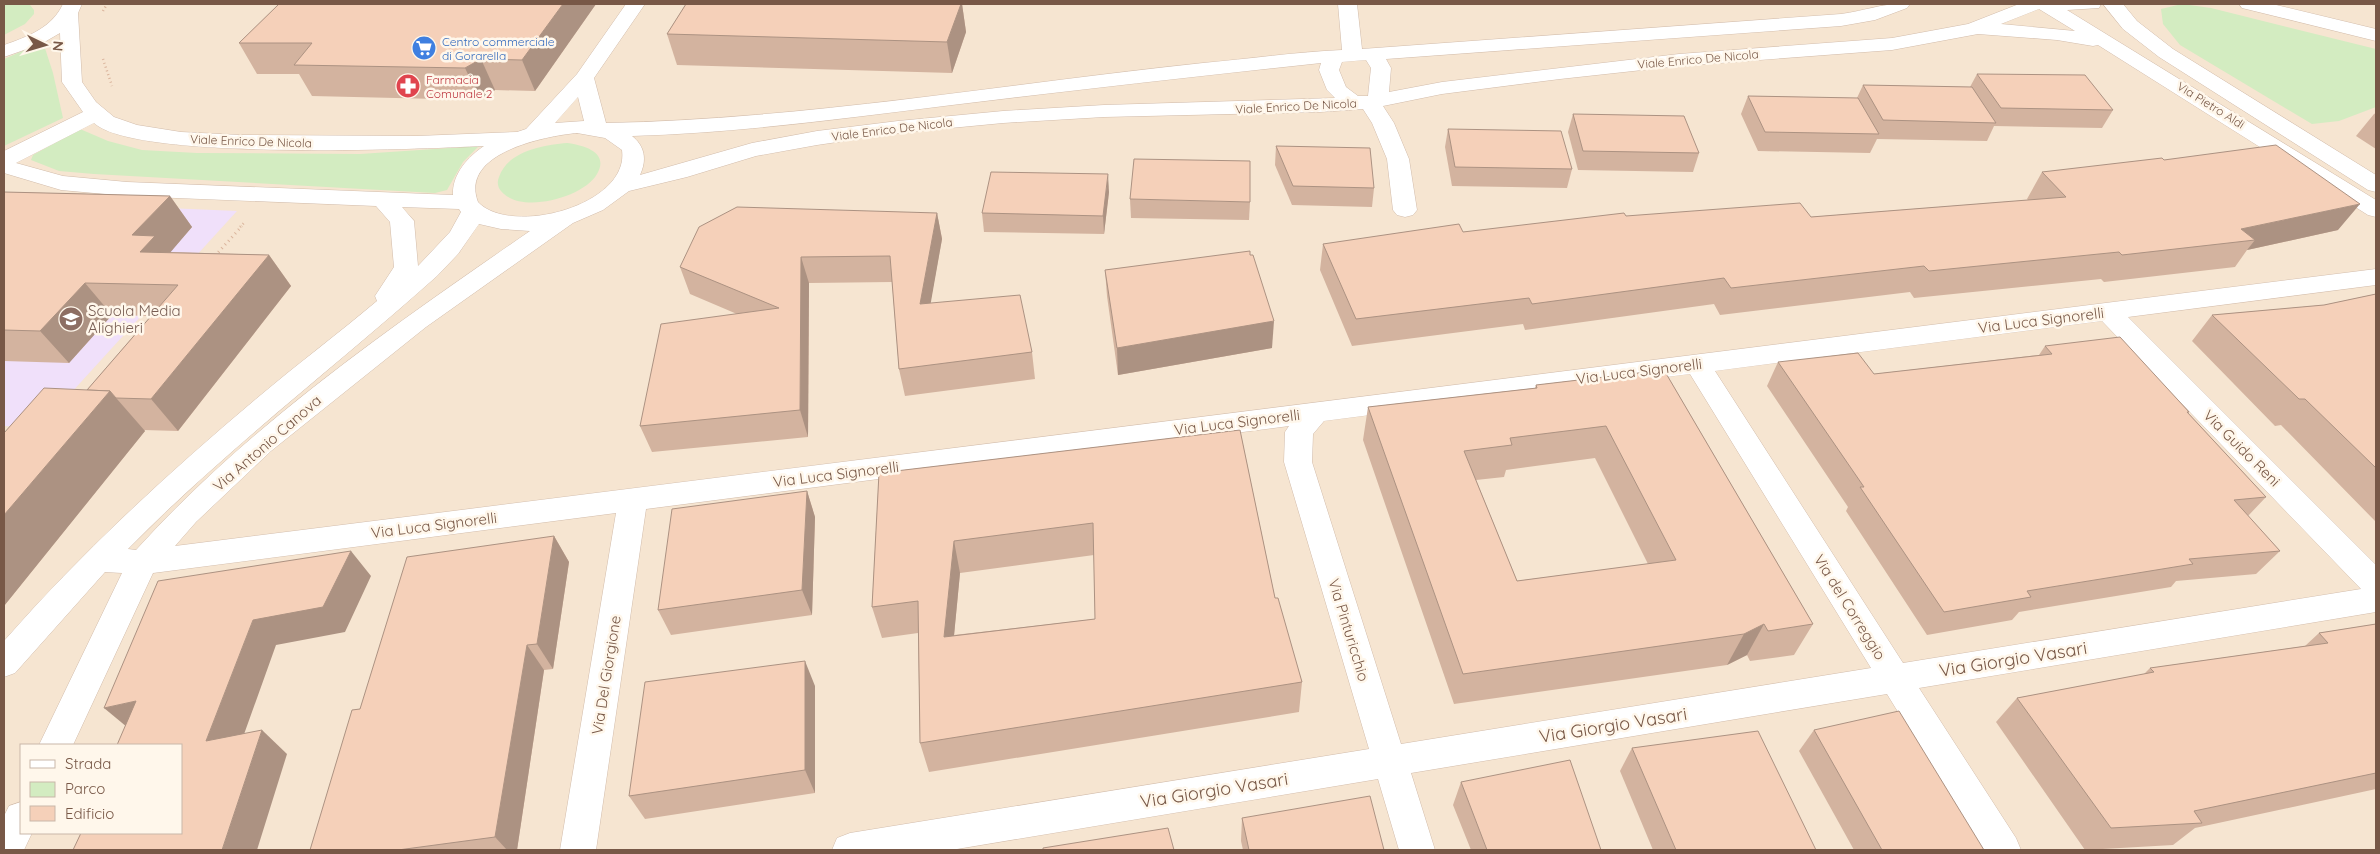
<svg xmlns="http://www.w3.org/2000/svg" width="2380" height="854" viewBox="0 0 2380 854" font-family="Quicksand,sans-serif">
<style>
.residential{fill:#f6e5d1;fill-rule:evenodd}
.education{fill:#f0e0fa}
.green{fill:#d3ecc1}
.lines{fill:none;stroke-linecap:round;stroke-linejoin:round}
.minor-casing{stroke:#d2bcab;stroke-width:1}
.path-far1{stroke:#dab49c;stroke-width:2.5;stroke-dasharray:1 3;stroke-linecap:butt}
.path{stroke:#dab49c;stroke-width:3;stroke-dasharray:1 4;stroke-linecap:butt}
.minor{fill:#fff;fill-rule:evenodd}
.wall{fill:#d3b39f;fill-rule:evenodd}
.shaded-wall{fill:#ac9282}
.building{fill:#f5d0b9;stroke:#ac9282;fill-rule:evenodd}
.labels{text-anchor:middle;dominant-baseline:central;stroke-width:5;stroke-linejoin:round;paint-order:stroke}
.far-shop-label{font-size:12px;fill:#366cbe;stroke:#fff7eb;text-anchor:start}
.far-street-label{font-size:12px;fill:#785847;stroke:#fff7eb}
.far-health-label{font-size:12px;fill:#be3a42;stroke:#fff7eb;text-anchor:start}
.education-label{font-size:15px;fill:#785e54;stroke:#fff7eb;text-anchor:start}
.street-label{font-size:15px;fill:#785847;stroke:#fff7eb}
.near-street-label{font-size:18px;fill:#785847;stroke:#fff7eb}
</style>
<rect width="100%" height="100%" fill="#fef3e3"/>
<path class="residential" d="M4,4H2376V850H4ZM21,745H181V833H21Z"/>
<polygon class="education" points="4,201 237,211 39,428 4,426"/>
<g class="green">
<polygon points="4,4 30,5 34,10 34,14 25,24 4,35"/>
<polygon points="2182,4 2211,8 2376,49 2376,107 2339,121 2312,124 2180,45 2163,24 2161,9"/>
<polygon points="43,42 53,73 63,118 4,146 4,59"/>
<polygon points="80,129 108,141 142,150 197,153 360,154 479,146 463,162 447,190 435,193 94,174 59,171 31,160 33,155"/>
<path d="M567,143C583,145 610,152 597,174C584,197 525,213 504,194C499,190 496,184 499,177C508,151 543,145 567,143Z"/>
</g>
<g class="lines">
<defs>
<g id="minor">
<path d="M63,4H82L78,13L82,82L96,102L114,117L137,125L181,132L240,135L417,136L517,132L526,129L577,74L626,4H645L594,78L606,123C806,119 1004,84 1203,63C1249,59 1296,52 1342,50L1338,4H1357L1362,49L1841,14C1865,11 1885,2 1910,4L1907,8L1875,20L1841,26L1386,59L1391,68L1389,92L1442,82L1679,54L1892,38L1968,24L2019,4H2101L2099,8L2067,10L2376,200V217L2368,215L2098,45L2093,46L2057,40L1978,34L1892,50L1679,66L1560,79L1442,94L1383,106L1394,123L1409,159L1417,210L1413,215L1405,217L1397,215L1393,210L1387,159L1372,123L1363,109L1320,112L1104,117L1003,123L898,133L817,145L756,156L687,177L629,191L603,210L573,223L426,327L271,451L196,522L175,546L2376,269V285L2128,317L2376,565V612L1919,688L2016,838L2021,850H1983L1887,694L1411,773L1435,850H1399L1378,779L951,850H832L837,838L850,833L1369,749L1284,462L1285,432L1289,426L646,509L596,850H560L616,513L153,573L73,745H39L122,573L105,572L15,673L4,677V641C81,553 167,474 256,399C296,365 338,334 377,301L375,296L394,267L390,222L376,206L127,196L61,190L4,173V151L83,112L62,82L60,33L41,44L4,57V45C27,37 52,28 63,4ZM2039,9L2075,31L2001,24ZM1366,60L1371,68L1368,96H1358L1346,87L1339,70L1342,62ZM1321,63L1319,70L1327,90L1335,98L1104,105L1003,111L898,121L817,131L752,143L640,175C647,160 645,146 632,136C739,133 846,118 952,105C1075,90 1198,76 1321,63ZM578,97L584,121L555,123ZM94,123C134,161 419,149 484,146C468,157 452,174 453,195L127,182L63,176L16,163ZM577,133L605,138L622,150C630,205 511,237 478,202C459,153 545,136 577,133ZM402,207L459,209L461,212L450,232L418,266L414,221ZM479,224L501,229L530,231C391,327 250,424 136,550L128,549C224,451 334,368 437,276L458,254ZM2102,321L2361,589L1903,663L1715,371ZM1690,374L1871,668L1401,744L1312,462L1313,434L1324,421Z"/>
<polygon points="2103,4 2123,4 2137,21 2173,49 2376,175 2376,192 2368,190 2159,57 2123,29"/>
<polygon points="2239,4 2272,4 2376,29 2376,41 2242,8"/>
<polygon points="21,802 21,833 32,833 24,850 4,850 4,816 9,806"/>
</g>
</defs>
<use href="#minor" class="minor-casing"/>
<g class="path-far1">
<polyline points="103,11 107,4"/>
<polyline points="103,59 112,86"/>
<polyline points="240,227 245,222"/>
</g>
<polyline class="path" points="215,256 242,226"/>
<use href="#minor" class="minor"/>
</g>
<g class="wall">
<polygon points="279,4 596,4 535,91 495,90 480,100 312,96 299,74 257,74 239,43"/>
<polygon points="686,4 962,4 966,32 952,73 677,65 667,34"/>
<polygon points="1977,74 2113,110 2102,128 1994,126 1987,141 1877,139 1870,153 1758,151 1741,114 1748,96 1857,98 1863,85 1970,87"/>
<polygon points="2376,113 2376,149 2356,136 2374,114"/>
<polygon points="1573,114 1699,153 1693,172 1578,170 1568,132"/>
<polygon points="1448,129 1572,169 1567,188 1452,186 1445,147"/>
<polygon points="1276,146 1374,188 1372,207 1292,205 1275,165"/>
<polygon points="2164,160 2338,230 2247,250 2235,267 2104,282 2101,279 1914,298 1910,292 1720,315 1714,304 1525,330 1523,324 1352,346 1320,270 1323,244 1463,232 1626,216 1811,217 2028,200 2027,199 2042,172"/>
<polygon points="4,192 170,196 192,227 170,252 269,255 291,286 178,431 144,430 145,431 4,606 4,433 87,390 151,316 112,315 69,363 4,361"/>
<polygon points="1109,192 1104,234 984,232 982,213"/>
<polygon points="1130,199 1250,202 1249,220 1131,218"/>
<polygon points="937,213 942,239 930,303 1032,352 1035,379 905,396 899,369 892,282 809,283 808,437 652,452 640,426 737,314 690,294 680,267"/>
<polygon points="1250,255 1272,348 1118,375 1107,296 1105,270"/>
<polygon points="2376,294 2376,522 2281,425 2275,426 2192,341 2212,315 2324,305"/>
<polygon points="2045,346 2189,412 2188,413 2266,497 2248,516 2280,551 2256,574 2176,581 2171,587 2019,612 2012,620 1927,635 1846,511 1848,507 1767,386 1778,362 1874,374 2039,355"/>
<path d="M1664,370L1813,624L1794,655L1750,661L1747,655L1727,665L1454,704L1363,440L1368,407L1535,388L1536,385ZM1595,458L1648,564L1517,581L1476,480L1504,477L1506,470Z"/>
<path d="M1240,430L1275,598L1302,682L1299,712L929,772L920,743L918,633L882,638L872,607L879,473ZM1094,555L1095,619L954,635L960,573Z"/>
<polygon points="807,491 815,517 812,615 671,635 658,610"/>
<polygon points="554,536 569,562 553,669 544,670 517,850 310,850 360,709"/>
<polygon points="2376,624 2376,789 2195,828 2173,845 2085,850 1996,722 2017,698 2144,674 2150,668 2305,646 2319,633"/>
<polygon points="815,686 815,793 645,819 629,796"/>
<polygon points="1814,730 1984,850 1854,850 1799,751"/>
<polygon points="1632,748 1816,850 1653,850 1620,771"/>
<polygon points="1461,782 1601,850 1471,850 1453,805"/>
<polygon points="1242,818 1384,850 1243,850 1241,841"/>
</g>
<g class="shaded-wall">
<polygon points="563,4 596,4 535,91 522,60"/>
<polygon points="961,4 962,4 966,32 952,73 947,42"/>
<polygon points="481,59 495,90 480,100 465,68"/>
<polygon points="1108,174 1109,192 1104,234 1103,216"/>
<polygon points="170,196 192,227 169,254 140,252 132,235"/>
<polygon points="2360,204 2338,230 2247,250 2255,240 2241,229"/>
<polygon points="937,213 942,239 926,330 920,304"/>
<polygon points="269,255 291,286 178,431 151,399"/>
<polygon points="801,257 809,283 808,437 800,410"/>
<polygon points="85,283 112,315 69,363 40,331"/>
<polygon points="1274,321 1272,348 1118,375 1117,348"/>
<polygon points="110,391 145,431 4,606 4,515"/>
<polygon points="807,491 815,517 812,615 802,590"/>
<polygon points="554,536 569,562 553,669 537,644"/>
<polygon points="954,541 960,573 951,667 944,637"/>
<polygon points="351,551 371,576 345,632 276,645 233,765 206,741 253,620"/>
<polygon points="1764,624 1747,655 1727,665 1744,634"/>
<polygon points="527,645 544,670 517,850 507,850 495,837"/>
<polygon points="805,661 815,686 815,793 805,770"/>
<polygon points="136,701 133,732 104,708"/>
<polygon points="262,730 287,754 257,850 222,850"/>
</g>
<g class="building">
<polygon points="279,4 563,4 522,60 481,59 465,68 294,65 312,43 239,43"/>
<polygon points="686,4 961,4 947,42 667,34"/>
<polygon points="1977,74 2085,75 2113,110 2001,108"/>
<polygon points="1863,85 1972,87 1996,123 1883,120"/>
<polygon points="1748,96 1858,98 1879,134 1765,132"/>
<polygon points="1573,114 1684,116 1699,153 1583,151"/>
<polygon points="1448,129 1561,131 1572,169 1455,167"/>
<polygon points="2276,145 2360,204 2241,229 2255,240 2122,255 2119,252 1929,271 1924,266 1731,288 1724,278 1532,304 1529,298 1356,319 1323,244 1459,224 1463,232 1624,213 1626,216 1800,203 1811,217 2066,197 2042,172 2162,158 2164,160"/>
<polygon points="1276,146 1370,148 1374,188 1293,186"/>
<polygon points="1134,159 1250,161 1250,202 1130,199"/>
<polygon points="991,172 1108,174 1103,216 982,213"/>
<polygon points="4,192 170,196 132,235 155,236 140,252 269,255 151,399 116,398 110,391 87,390 178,285 85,283 40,331 4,330"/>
<polygon points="737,207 937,213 920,304 1020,295 1032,352 899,369 890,256 801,257 800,410 640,426 661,324 779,308 680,267 699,227"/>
<polygon points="1250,251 1250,255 1253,255 1274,321 1117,348 1105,270"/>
<polygon points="2376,294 2376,468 2305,399 2299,399 2212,315 2324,305"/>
<polygon points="2120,337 2189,412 2187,412 2266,497 2234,500 2280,551 2189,559 2193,564 2027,591 2031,597 1944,612 1860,487 1864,487 1778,362 1858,353 1874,374 2052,354 2045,346"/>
<path d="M1664,370L1813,624L1768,631L1764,624L1744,634L1463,674L1368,407L1537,388L1536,385ZM1606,426L1676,560L1517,581L1464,451L1512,445L1510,438Z"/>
<polygon points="44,388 110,391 4,515 4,433"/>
<path d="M1240,430L1275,598H1278L1302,682L920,743L918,601L872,607L879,473ZM1093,523L1095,619L944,637L954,541Z"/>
<polygon points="807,491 802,590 658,610 672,509"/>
<polygon points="554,536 537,644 527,645 495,837 398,850 310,850 352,710 360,709 407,557"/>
<polygon points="351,551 323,607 253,620 206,741 262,730 222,850 73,850 81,833 181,833 181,745 117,745 136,701 104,708 158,581"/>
<polygon points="2376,624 2376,773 2194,811 2202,823 2111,828 2017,698 2154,672 2150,668 2328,643 2319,633"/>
<polygon points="805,661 805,770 629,796 645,682"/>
<polygon points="1899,711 1984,850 1882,850 1814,730"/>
<polygon points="1758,731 1816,850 1676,850 1632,748"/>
<polygon points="1570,760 1601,850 1487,850 1461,782"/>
<polygon points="1370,796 1384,850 1249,850 1242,818"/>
<polygon points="1168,828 1174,850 1043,850 1043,848"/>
</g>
<defs>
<symbol id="supermarket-disc" viewBox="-11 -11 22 22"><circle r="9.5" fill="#3f7fe0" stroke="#fff7eb"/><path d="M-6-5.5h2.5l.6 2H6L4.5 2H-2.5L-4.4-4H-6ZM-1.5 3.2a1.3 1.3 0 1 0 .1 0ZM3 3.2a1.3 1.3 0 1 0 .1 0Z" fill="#fff"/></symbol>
<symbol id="pharmacy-disc" viewBox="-11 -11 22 22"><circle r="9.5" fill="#e0444e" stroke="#fff7eb"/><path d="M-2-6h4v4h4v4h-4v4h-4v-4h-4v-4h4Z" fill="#fff"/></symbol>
<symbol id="school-disc" viewBox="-11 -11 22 22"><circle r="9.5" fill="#8d6e63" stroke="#fff7eb"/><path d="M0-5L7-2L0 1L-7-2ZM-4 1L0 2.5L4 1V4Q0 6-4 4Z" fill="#fff"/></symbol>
</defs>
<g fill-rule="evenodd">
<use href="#supermarket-disc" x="410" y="34" width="28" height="28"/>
<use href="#pharmacy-disc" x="394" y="72" width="28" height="28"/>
<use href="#school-disc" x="57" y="305" width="28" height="28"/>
</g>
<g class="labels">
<g class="far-shop-label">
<text x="442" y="41">Centro commerciale<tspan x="442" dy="14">di Gorarella</tspan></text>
</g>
<g class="far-street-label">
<text transform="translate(1698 59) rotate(-5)">Viale Enrico De Nicola</text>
<text transform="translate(2211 105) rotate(32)">Via Pietro Aldi</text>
<text transform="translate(1296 106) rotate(-3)">Viale Enrico De Nicola</text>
<text transform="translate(892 129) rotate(-7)">Viale Enrico De Nicola</text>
<text transform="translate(251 141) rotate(2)">Viale Enrico De Nicola</text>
</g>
<g class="far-health-label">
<text x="426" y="79">Farmacia<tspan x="426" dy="14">Comunale 2</tspan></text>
</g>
<g class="education-label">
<text x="88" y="310">Scuola Media<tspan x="88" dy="17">Alighieri</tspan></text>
</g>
<g class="street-label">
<text transform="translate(2041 320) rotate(-7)">Via Luca Signorelli</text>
<text transform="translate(1639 371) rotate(-7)">Via Luca Signorelli</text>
<text transform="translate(1237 422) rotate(-7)">Via Luca Signorelli</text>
<text transform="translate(267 443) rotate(-41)">Via Antonio Canova</text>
<text transform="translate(2242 448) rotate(45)">Via Guido Reni</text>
<text transform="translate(836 474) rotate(-7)">Via Luca Signorelli</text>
<text transform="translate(434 525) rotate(-7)">Via Luca Signorelli</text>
<text transform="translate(1850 607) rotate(58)">Via del Correggio</text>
<text transform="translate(1349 630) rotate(73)">Via Pinturicchio</text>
<text transform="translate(606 675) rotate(-81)">Via Del Giorgione</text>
</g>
<g class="near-street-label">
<text transform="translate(2013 659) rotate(-9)">Via Giorgio Vasari</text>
<text transform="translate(1613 725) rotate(-9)">Via Giorgio Vasari</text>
<text transform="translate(1214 790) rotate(-9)">Via Giorgio Vasari</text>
</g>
</g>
<rect width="2380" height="854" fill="none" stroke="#785847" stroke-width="10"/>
<rect x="20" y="744" width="162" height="90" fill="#fff7eb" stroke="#c9b7a9"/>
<rect x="30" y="760" width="25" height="8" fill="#ffffff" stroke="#c9b7a9"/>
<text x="65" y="769" font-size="15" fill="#785847">Strada</text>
<rect x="30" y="782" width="25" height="15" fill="#d3ecc1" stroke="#c9b7a9"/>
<text x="65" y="794" font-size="15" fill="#785847">Parco</text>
<rect x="30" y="806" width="25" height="15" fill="#f5d0b9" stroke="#c9b7a9"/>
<text x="65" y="819" font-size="15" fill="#785847">Edificio</text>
<g transform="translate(45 45) rotate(95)" stroke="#fff7eb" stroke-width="4" paint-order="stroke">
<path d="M0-4L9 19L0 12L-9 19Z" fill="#785847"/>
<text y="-8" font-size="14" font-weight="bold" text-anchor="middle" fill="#785847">N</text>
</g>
</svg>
